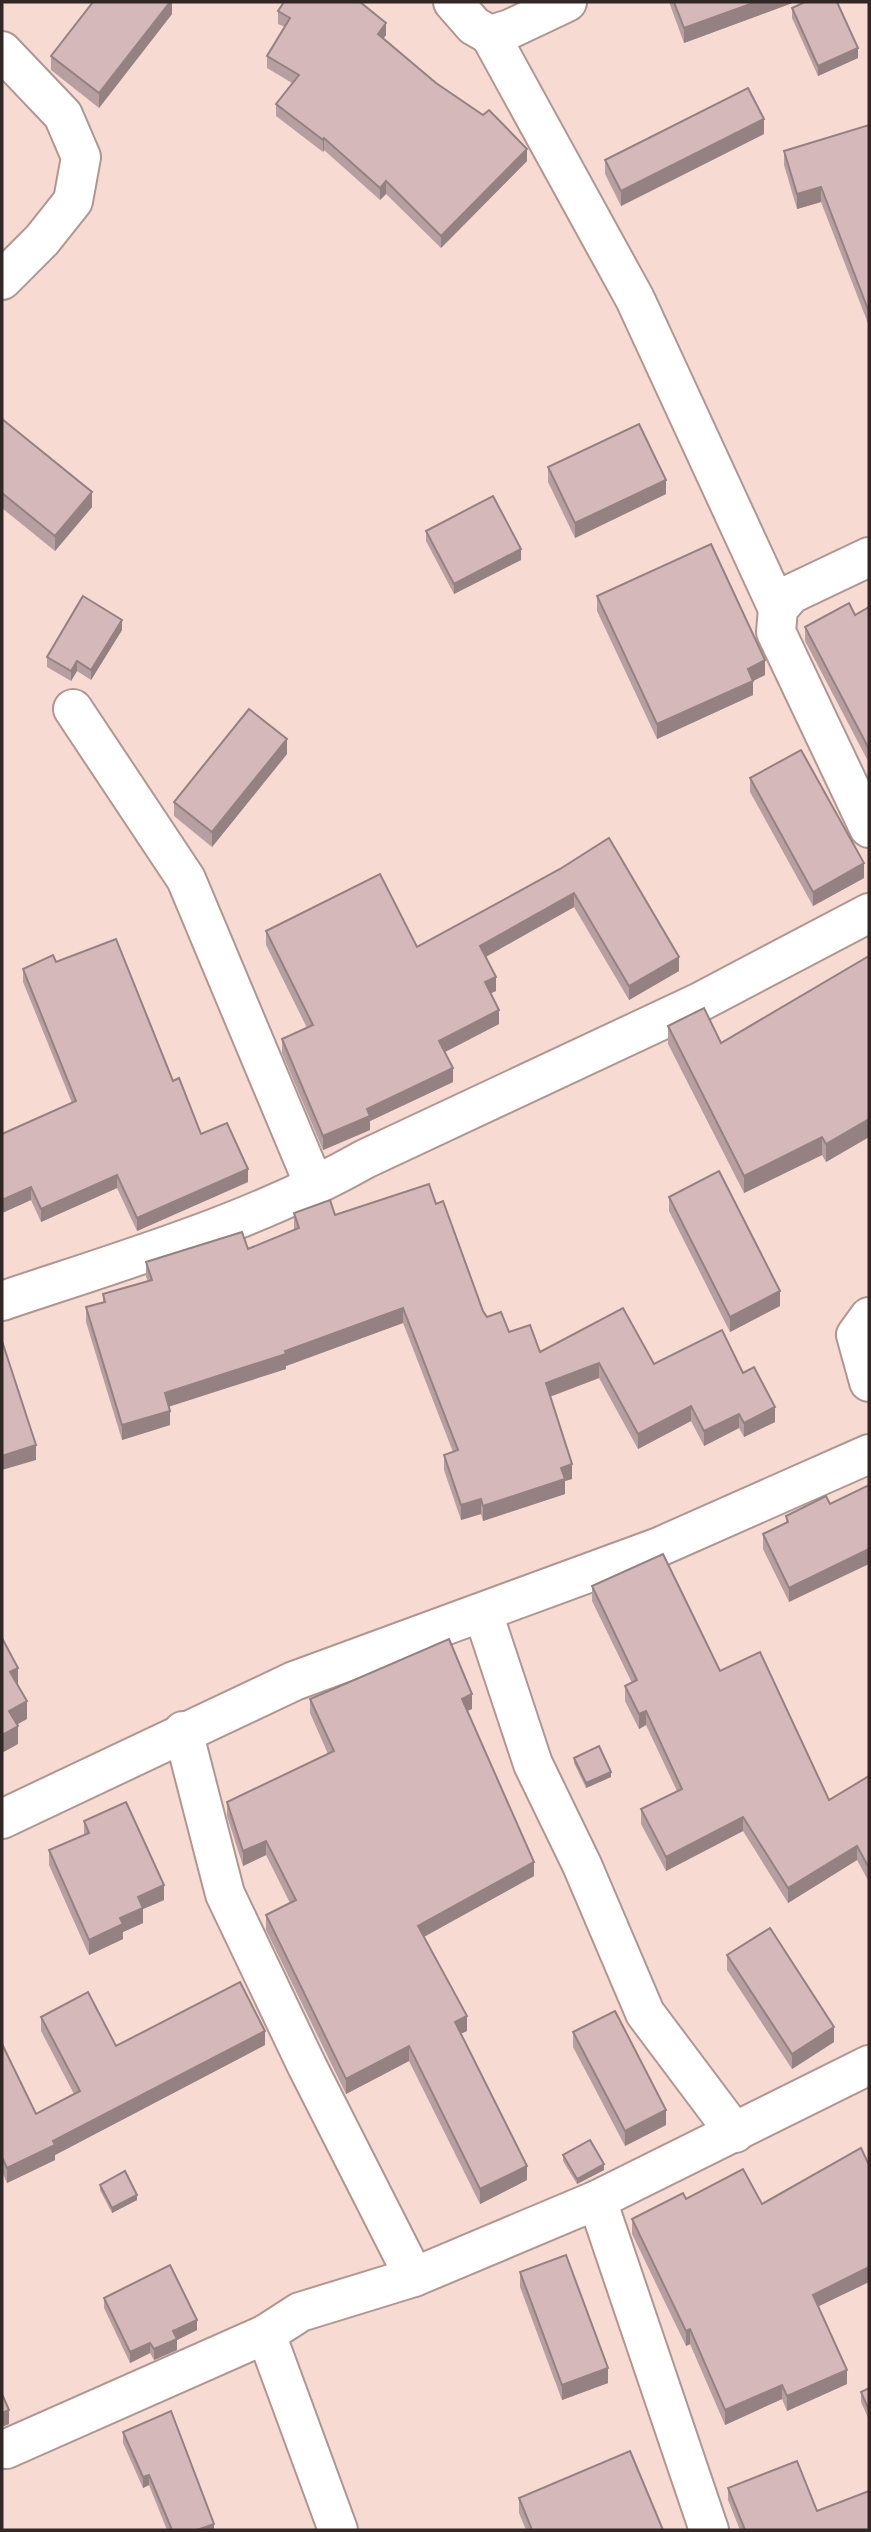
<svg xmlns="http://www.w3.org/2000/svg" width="871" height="2532" viewBox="0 0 871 2532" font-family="Merriweather,serif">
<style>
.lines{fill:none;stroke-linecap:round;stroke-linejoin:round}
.minor-casing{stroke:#b1968f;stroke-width:42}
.minor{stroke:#fff;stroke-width:38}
.wall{fill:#b79ea0}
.shaded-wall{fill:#958182}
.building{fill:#d5b8ba;stroke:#958182;stroke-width:2}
</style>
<rect width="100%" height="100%" fill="#f7dbd3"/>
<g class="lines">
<defs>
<g id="minor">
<polyline points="453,2 474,26 490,35 510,29 567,2"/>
<polyline points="490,35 635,299 778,609"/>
<polyline points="2,51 63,115 81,157 73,201 42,240 2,280"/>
<polyline points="869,557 791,594 778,609 776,632 869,828"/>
<polyline points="73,709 186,879 315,1187"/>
<path d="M2,1301C124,1260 252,1223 365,1159L698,1003L869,913"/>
<polyline points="869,1317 856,1335 869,1382"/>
<polyline points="483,1613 533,1764 582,1865 645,2013 735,2133"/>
<polyline points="183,1731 225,1894 307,2066 414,2277"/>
<polyline points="2,1819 294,1681 659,1547 869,1454"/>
<polyline points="597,2200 709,2530"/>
<polyline points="6,2449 266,2334"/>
<polyline points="338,2530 266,2334 300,2312 414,2277 597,2200 869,2065"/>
</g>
</defs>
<use href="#minor" class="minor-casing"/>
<use href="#minor" class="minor"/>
</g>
<g class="wall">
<polygon points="172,2 172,14 99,108 51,70 51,56"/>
<polygon points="669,2 795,2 684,43"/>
<polygon points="792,8 858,58 818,76 792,18"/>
<polygon points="278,11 386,35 383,39 527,161 441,248 386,194 380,200 324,150 323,152 276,116 276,104 292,83 267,68 267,56 285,27 278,24"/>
<polygon points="869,125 869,326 821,202 797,209 784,165 784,151"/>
<polygon points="764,134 621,206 605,174 605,160"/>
<polygon points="2,419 92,507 55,551 2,508"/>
<polygon points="548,467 666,494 575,538 548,482"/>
<polygon points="426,531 521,560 454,594 426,541"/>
<polygon points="597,596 765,675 753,681 753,695 657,739 597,611"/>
<polygon points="869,607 869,763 805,641 805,627 855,615"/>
<polygon points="122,630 91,680 77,671 71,681 47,667 47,657"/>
<polygon points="287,754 212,847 174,816 174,802"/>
<polygon points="750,778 864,878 813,906 750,792"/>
<polygon points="560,869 679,971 629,1000 574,907 486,957 496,991 490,993 499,1024 445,1052 453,1082 370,1121 370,1130 323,1150 282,1053 282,1039 307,1028 266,945 266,931 417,947"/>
<polygon points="869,956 869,1137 826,1162 822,1155 744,1193 668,1044 668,1026 721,1043"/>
<polygon points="56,962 173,1081 201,1134 248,1182 137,1231 117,1188 41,1222 31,1200 2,1213 2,1134 72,1103 23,982 23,969"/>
<polygon points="669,1197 780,1306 730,1332 669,1211"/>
<polygon points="436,1204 483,1311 487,1317 509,1332 540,1352 743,1373 775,1422 744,1437 739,1428 704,1446 691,1421 638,1449 599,1378 550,1397 572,1479 565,1481 565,1494 483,1521 481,1514 461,1520 444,1470 444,1455 453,1452 403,1323 286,1366 286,1369 169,1406 170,1425 122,1440 86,1322 86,1307 103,1302 103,1294 148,1281 146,1277 146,1262 248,1249 294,1230 294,1213 335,1215"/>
<polygon points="826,1496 789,1602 763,1549 763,1534 786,1523 786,1516"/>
<polygon points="592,1586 720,1671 829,1800 869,1776 869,1882 857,1860 788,1903 743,1831 666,1871 641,1824 641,1809 677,1791 646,1725 639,1729 625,1701 625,1686 632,1683 592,1601"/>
<polygon points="310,1699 472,1709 467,1711 534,1876 424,1937 467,2031 461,2034 527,2180 480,2204 409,2061 346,2094 266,1930 266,1915 290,1903 266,1855 243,1866 227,1816 227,1802 328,1754 310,1713"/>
<polygon points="574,1758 611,1777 586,1788 574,1763"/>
<polygon points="84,1821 164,1900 143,1909 143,1923 123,1932 123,1939 89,1955 49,1865 49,1850 84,1835"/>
<polygon points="727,1955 834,2042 792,2069 727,1970"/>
<polygon points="41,2017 116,2046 265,2045 55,2155 55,2160 7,2183 2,2172 2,2044 36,2114 74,2094 41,2031"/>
<polygon points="573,2032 666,2125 625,2146 573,2047"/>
<polygon points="563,2155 604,2170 577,2184 563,2161"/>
<polygon points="100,2185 137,2200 112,2213 100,2190"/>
<polygon points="686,2199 869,2282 818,2306 847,2384 787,2411 782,2399 725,2425 690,2344 686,2346 632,2234 632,2219"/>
<polygon points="520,2272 608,2383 562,2400 520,2287"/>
<polygon points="104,2298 197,2330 177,2340 177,2350 154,2360 150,2353 130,2363 104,2308"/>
<polygon points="869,2388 869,2420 861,2402 861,2392"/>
<polygon points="123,2432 214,2530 167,2530 149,2485 143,2488 123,2443"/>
<polygon points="728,2488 817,2511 869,2530 740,2530 728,2500"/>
<polygon points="519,2498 663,2530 526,2530 519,2513"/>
</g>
<g class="shaded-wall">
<polygon points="170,2 172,2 172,14 99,108 99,93"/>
<polygon points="756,2 795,2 684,43 684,28"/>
<polygon points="386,23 386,35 378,46 378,34"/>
<polygon points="858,48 858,58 818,76 818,66"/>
<polygon points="764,119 764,134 621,206 621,191"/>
<polygon points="324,138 324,150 323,152 323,140"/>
<polygon points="527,149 527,161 441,248 441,236"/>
<polygon points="386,181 386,194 380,200 380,188"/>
<polygon points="821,187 821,202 797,209 797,194"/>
<polygon points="666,480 666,494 575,538 575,523"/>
<polygon points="92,492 92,507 55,551 55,536"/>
<polygon points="521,549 521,560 454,594 454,584"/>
<polygon points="122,620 122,630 91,680 91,670"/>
<polygon points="765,660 765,675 753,681 753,695 657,739 657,724 748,669"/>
<polygon points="77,661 77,671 71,681 71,671"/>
<polygon points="287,739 287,754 212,847 212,832"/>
<polygon points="864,863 864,878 813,906 813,892"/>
<polygon points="574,893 574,907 480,960 480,946"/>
<polygon points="679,957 679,971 629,1000 629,986"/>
<polygon points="496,977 496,991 485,996 485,982"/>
<polygon points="499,1010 499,1024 439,1055 439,1041"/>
<polygon points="453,1068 453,1082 370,1121 370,1130 323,1150 323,1136 367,1109"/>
<polygon points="869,1119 869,1137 826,1162 826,1144"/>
<polygon points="822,1137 822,1155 744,1193 744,1176"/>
<polygon points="248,1169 248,1182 137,1231 137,1218"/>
<polygon points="117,1175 117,1188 41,1222 41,1209"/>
<polygon points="31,1187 31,1200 2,1213 2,1200"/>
<polygon points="780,1291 780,1306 730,1332 730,1317"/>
<polygon points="403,1308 403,1323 286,1366 286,1369 165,1408 165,1393 285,1351"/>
<polygon points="599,1363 599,1378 546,1398 546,1383"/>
<polygon points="691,1406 691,1421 638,1449 638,1434"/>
<polygon points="775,1407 775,1422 744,1437 744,1423"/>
<polygon points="170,1411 170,1425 122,1440 122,1425"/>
<polygon points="739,1414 739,1428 704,1446 704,1431"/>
<polygon points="36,1445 36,1460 2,1470 2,1456"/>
<polygon points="572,1464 572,1479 565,1481 565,1494 483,1521 483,1506 561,1468"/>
<polygon points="481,1499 481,1514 461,1520 461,1505"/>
<polygon points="869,1549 869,1564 789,1602 789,1588"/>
<polygon points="18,1668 18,1686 10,1672"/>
<polygon points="472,1694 472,1709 462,1713 462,1699"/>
<polygon points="27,1701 27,1719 9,1729 9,1711"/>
<polygon points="646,1711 646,1725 639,1729 639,1714"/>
<polygon points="18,1726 18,1744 2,1753 2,1735"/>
<polygon points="611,1772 611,1777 586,1788 586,1783"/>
<polygon points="743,1817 743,1831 666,1871 666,1857"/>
<polygon points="266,1841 266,1855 243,1866 243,1851"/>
<polygon points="857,1846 857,1860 788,1903 788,1888"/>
<polygon points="534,1862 534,1876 418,1940 418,1926"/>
<polygon points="164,1885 164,1900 143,1909 143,1923 123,1932 123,1939 89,1955 89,1940 120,1918 138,1897"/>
<polygon points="467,2016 467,2031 455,2036 455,2022"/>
<polygon points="834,2027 834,2042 792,2069 792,2054"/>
<polygon points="265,2031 265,2045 55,2155 55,2160 7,2183 7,2168 53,2141"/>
<polygon points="409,2046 409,2061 346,2094 346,2079"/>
<polygon points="666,2110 666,2125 625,2146 625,2131"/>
<polygon points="604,2164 604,2170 577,2184 577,2179"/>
<polygon points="527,2166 527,2180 480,2204 480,2189"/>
<polygon points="137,2195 137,2200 112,2213 112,2208"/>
<polygon points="869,2267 869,2282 813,2309 813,2295"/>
<polygon points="197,2320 197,2330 177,2340 177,2350 154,2360 154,2349 173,2331"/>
<polygon points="690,2329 690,2344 686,2346 686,2331"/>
<polygon points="150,2343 150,2353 130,2363 130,2352"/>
<polygon points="608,2368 608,2383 562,2400 562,2385"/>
<polygon points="847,2370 847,2384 787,2411 787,2396"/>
<polygon points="782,2385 782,2399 725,2425 725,2410"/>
<polygon points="9,2410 9,2424 2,2427 2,2413"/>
<polygon points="149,2475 149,2485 143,2488 143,2477"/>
<polygon points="214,2524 214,2530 197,2530"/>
</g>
<g class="building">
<polygon points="93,2 170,2 99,93 51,56"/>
<polygon points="284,2 360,2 386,23 378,34 436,83 483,115 489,110 527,149 441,236 386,181 380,188 324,138 323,140 276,104 299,75 267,56 290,18 278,11"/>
<polygon points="674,2 756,2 684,28"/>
<polygon points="805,2 837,2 858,48 818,66 792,8"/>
<polygon points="748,88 764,119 621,191 605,160"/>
<polygon points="869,125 869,312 821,187 797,194 784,151"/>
<polygon points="2,419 92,492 55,536 2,493"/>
<polygon points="639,424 666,480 575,523 548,467"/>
<polygon points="493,496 521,549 454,584 426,531"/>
<polygon points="711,544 765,660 748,669 753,681 657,724 597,596"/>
<polygon points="83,596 122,620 91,670 77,661 71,671 47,657"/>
<polygon points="849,603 855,615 869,607 869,749 805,627"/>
<polygon points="249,709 287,739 212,832 174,802"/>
<polygon points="801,750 864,863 813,892 750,778"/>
<polygon points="609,838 679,957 629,986 574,893 480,946 496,977 485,982 499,1010 439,1041 453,1068 367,1109 370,1116 323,1136 282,1039 313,1025 266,931 380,874 417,947 560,869"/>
<polygon points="116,939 173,1081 179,1078 201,1134 227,1123 248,1169 137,1218 117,1175 41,1209 31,1187 2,1200 2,1134 76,1101 23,969 53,955 56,962"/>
<polygon points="869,956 869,1119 826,1144 822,1137 744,1176 668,1026 704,1008 721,1043"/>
<polygon points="719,1171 780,1291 730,1317 669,1197"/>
<polygon points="429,1184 436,1204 443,1201 483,1311 487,1317 501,1312 509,1332 530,1325 540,1352 623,1308 654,1364 722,1330 743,1373 754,1367 775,1407 744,1423 739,1414 704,1431 691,1406 638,1434 599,1363 546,1383 572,1464 561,1468 565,1479 483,1506 481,1499 461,1505 444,1455 458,1450 403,1308 285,1351 286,1354 165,1393 170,1411 122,1425 86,1307 105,1302 103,1294 152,1280 146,1262 242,1232 248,1249 299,1228 294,1213 330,1200 335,1215"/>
<polygon points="2,1341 36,1445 2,1456"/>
<polygon points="869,1485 869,1549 789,1588 763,1534 788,1522 786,1516 826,1496 830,1504"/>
<polygon points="663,1554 720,1671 760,1652 829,1800 869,1776 869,1868 857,1846 788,1888 743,1817 666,1857 641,1809 682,1789 646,1711 639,1714 625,1686 637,1680 592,1586"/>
<polygon points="2,1638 18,1668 10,1672 27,1701 9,1711 18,1726 2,1735"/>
<polygon points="449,1639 472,1694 462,1699 534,1862 418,1926 467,2016 455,2022 527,2166 480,2189 409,2046 346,2079 266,1915 296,1900 266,1841 243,1851 227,1802 334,1751 310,1699"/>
<polygon points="599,1746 611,1772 586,1783 574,1758"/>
<polygon points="126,1802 164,1885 138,1897 143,1908 120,1918 123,1924 89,1940 49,1850 89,1833 84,1821"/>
<polygon points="770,1928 834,2027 792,2054 727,1955"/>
<polygon points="240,1982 265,2031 53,2141 55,2145 7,2168 2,2157 2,2044 36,2114 80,2091 41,2017 88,1992 116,2046"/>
<polygon points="615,2011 666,2110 625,2131 573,2032"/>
<polygon points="590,2140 604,2164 577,2179 563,2155"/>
<polygon points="861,2148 869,2165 869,2267 813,2295 847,2370 787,2396 782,2385 725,2410 690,2329 686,2331 632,2219 683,2193 686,2199 743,2169 762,2204"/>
<polygon points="125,2171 137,2195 112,2208 100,2185"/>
<polygon points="566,2255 608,2368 562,2385 520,2272"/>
<polygon points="170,2265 197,2320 173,2331 177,2339 154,2349 150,2343 130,2352 104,2298"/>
<polygon points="869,2388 869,2410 861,2392"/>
<polygon points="2,2394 9,2410 2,2413"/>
<polygon points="171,2411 214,2524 197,2530 172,2530 149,2475 143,2477 123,2432"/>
<polygon points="630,2451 663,2530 532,2530 519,2498"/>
<polygon points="797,2461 817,2511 869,2491 869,2530 745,2530 728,2488"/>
</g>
<rect width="871" height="2532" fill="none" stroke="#312724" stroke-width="7"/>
</svg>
